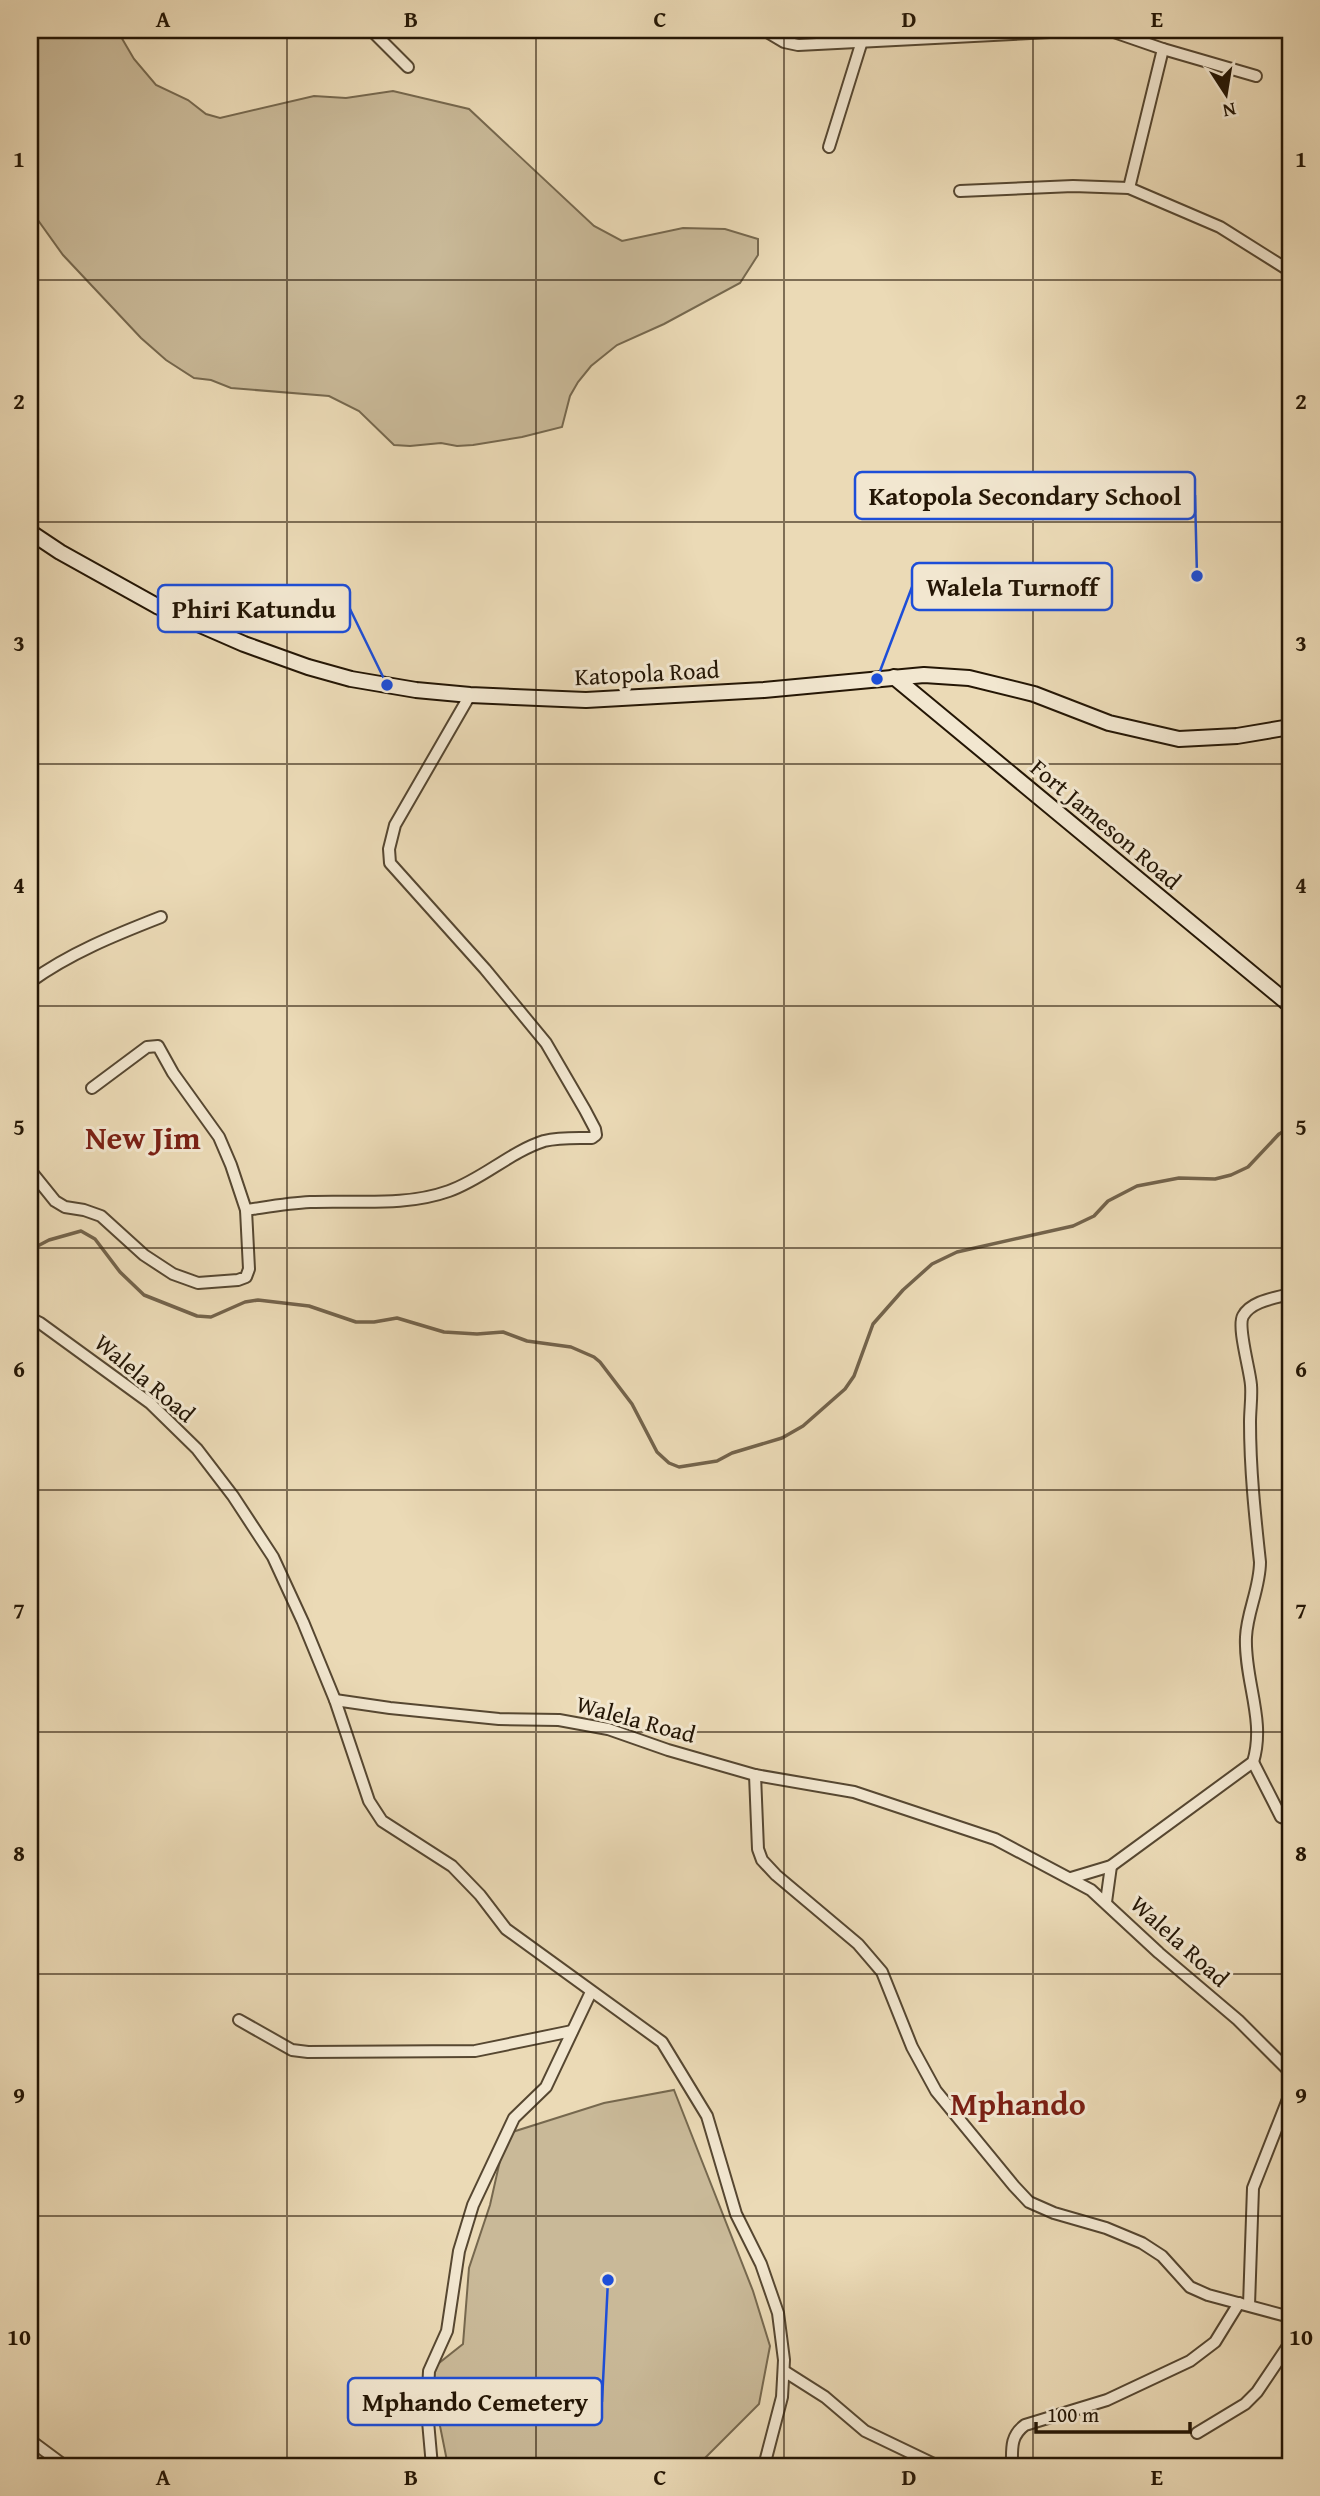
<svg xmlns="http://www.w3.org/2000/svg" width="1320" height="2496" viewBox="0 0 1320 2496" font-family="'Gentium Book Plus',serif">
<style>
.green{fill:#c9b998;stroke:#76684e;stroke-width:2}
.lines{fill:none;stroke-linecap:round;stroke-linejoin:round}
.stream{stroke:#73634b;stroke-width:3.5}
.street-casing{stroke:#564731;stroke-width:14}
.secondary-casing{stroke:#241605;stroke-width:18}
.street{stroke:#f2e7d0;stroke-width:10}
.secondary{stroke:#f2e7d0;stroke-width:14}
.grid{fill:none;stroke:#241605;stroke-width:2;stroke-opacity:0.55}
.labels{text-anchor:middle;dominant-baseline:central;stroke-width:6;stroke-linejoin:round;paint-order:stroke}
.street-label{font-size:24px;fill:#241605;stroke:#f2e7d0}
.district-label{font-size:32px;font-weight:bold;fill:#7a1f14;stroke:#f2e7d0}
.leader{fill:none;stroke:#1d4ed8;stroke-width:2.5}
.callout-dot{fill:#1d4ed8;stroke:#f2e7d0;stroke-width:2.5}
.callout{fill:#f2e7d0;stroke:#1d4ed8;stroke-width:2.5}
.callout-label{font-size:26px;text-anchor:middle;font-weight:bold;fill:#241605}
.neatline{fill:none;stroke:#241605;stroke-width:2.5}
.grid-label{font-size:23px;text-anchor:middle;font-weight:bold;fill:#241605}
</style>
<rect width="100%" height="100%" fill="#ebdab6"/>
<filter id="stains"><feTurbulence type="fractalNoise" baseFrequency=".00286" numOctaves="4"/><feColorMatrix values="0 0 0 0 .2 0 0 0 0 .09 0 0 0 0 .02 0 0 0 .5 -.17"/></filter>
<radialGradient id="worn" r=".72"><stop offset=".6" stop-color="#630" stop-opacity="0"/><stop offset="1" stop-color="#630" stop-opacity=".3"/></radialGradient>
<g class="green">
<polygon points="30,30 117,30 134,59 156,85 188,100 206,114 220,118 314,96 346,98 393,91 469,109 594,226 622,241 683,228 725,229 758,239 758,255 740,283 664,324 617,345 591,366 578,382 570,396 562,427 522,437 473,445 457,446 441,443 410,446 394,445 359,411 329,396 231,388 211,380 194,378 166,360 141,338 63,255 30,209"/>
<polygon points="674,2090 753,2291 770,2346 759,2404 697,2466 448,2466 429,2371 463,2344 469,2268 490,2205 506,2134 604,2103"/>
</g>
<g class="lines">
<polyline class="stream" points="30,1250 49,1240 81,1231 95,1239 120,1272 144,1295 197,1316 211,1317 245,1302 258,1300 309,1306 356,1322 374,1322 397,1318 444,1332 477,1334 503,1332 527,1341 571,1347 594,1357 600,1362 632,1404 657,1452 669,1463 679,1467 717,1461 732,1453 782,1438 803,1426 845,1389 854,1376 873,1324 903,1290 932,1264 957,1252 1073,1226 1094,1216 1108,1201 1137,1186 1179,1178 1215,1179 1231,1175 1248,1167 1279,1134 1290,1128"/>
<defs>
<g id="street">
<polyline points="371,30 408,67"/>
<polyline points="764,30 784,42 798,45 1088,30"/>
<polyline points="1097,30 1108,30 1163,49 1256,76"/>
<polyline points="829,147 862,41"/>
<polyline points="1129,188 1163,49"/>
<polyline points="960,191 1073,186 1129,188 1220,227 1290,271"/>
<path d="M30,982C70,953 115,935 161,917"/>
<polyline points="30,1170 55,1201 65,1207 84,1210 101,1216 144,1255 173,1274 198,1283 238,1280 246,1277 249,1269 246,1210 231,1165 219,1137 173,1073 158,1046 147,1047 92,1088"/>
<path d="M246,1210C267,1207 289,1203 310,1202C357,1200 404,1207 449,1191C483,1179 510,1152 544,1141C560,1137 576,1138 592,1138L596,1135L595,1129L585,1110L546,1043L485,969L390,863L389,849L395,825L470,695"/>
<polyline points="30,1318 40,1323 150,1403 197,1449 233,1496 273,1557 303,1622 335,1700 369,1801 382,1821 452,1866 480,1895 506,1929 662,2042 707,2116 736,2214 761,2264 778,2313 784,2360 783,2379 782,2397 764,2466"/>
<polyline points="335,1700 390,1708 499,1719 559,1720 608,1729 668,1750 755,1775 854,1792 995,1839 1091,1890 1159,1953 1238,2020 1290,2072"/>
<polyline points="1253,1762 1281,1817 1290,1820"/>
<polyline points="755,1775 758,1849 762,1860 776,1875 858,1944 882,1972 912,2047 936,2091 1014,2186 1029,2202 1054,2213 1106,2228 1142,2243 1162,2256 1190,2287 1208,2295 1290,2317"/>
<polyline points="30,1815 32,1813"/>
<path d="M1071,1878L1111,1866L1253,1762C1266,1720 1244,1680 1246,1637C1247,1612 1260,1588 1260,1562C1255,1516 1250,1469 1250,1422C1250,1410 1252,1397 1251,1385C1250,1370 1237,1327 1243,1316C1251,1301 1275,1298 1290,1294"/>
<polyline points="1106,1902 1111,1866"/>
<polyline points="239,2020 292,2050 308,2052 475,2051 572,2031"/>
<polyline points="1249,2305 1253,2188 1290,2094"/>
<polyline points="784,2371 825,2397 865,2431 938,2466"/>
<polyline points="1197,2433 1245,2404 1257,2392 1290,2343"/>
<polyline points="30,2440 65,2466"/>
<polyline points="432,2466 427,2410 429,2371 447,2331 459,2251 473,2205 514,2118 546,2087 591,1992"/>
<path d="M1012,2466C1012,2449 1010,2436 1025,2425L1107,2400L1190,2361L1215,2342L1239,2303"/>
<polyline points="1287,2466 1290,2463"/>
</g>
<g id="secondary">
<polyline points="30,532 60,552 157,606 244,644 308,667 351,679 416,690 470,695 586,700 764,690 924,675 969,678 1034,694 1109,723 1179,739 1237,736 1290,727"/>
<polyline points="894,677 1290,1005"/>
</g>
</defs>
<use href="#street" class="street-casing"/>
<use href="#secondary" class="secondary-casing"/>
<use href="#street" class="street"/>
<use href="#secondary" class="secondary"/>
</g>
<path class="grid" d="M287,30V2466M536,30V2466M784,30V2466M1033,30V2466M30,280H1290M30,522H1290M30,764H1290M30,1006H1290M30,1248H1290M30,1490H1290M30,1732H1290M30,1974H1290M30,2216H1290"/>
<g class="labels">
<g class="street-label">
<text transform="translate(647 673) rotate(-3)">Katopola Road</text>
<text transform="translate(1106 824) rotate(40)">Fort Jameson Road</text>
<text transform="translate(145 1378) rotate(40)">Walela Road</text>
<text transform="translate(636 1719) rotate(15)">Walela Road</text>
<text transform="translate(1180 1941) rotate(42)">Walela Road</text>
</g>
<g class="district-label">
<text x="143" y="1137">New Jim</text>
<text x="1018" y="2103">Mphando</text>
</g>
</g>
<path class="leader" d="M1197 576L1195 495M877 679L912 587M387 685L350 609M608 2280L602 2402"/>
<g class="callout-dot">
<circle cx="1197" cy="576" r="7"/>
<circle cx="877" cy="679" r="7"/>
<circle cx="387" cy="685" r="7"/>
<circle cx="608" cy="2280" r="7"/>
</g>
<g class="callout">
<rect x="855" y="472" width="340" height="47" rx="7"/>
<rect x="912" y="563" width="200" height="47" rx="7"/>
<rect x="158" y="585" width="192" height="47" rx="7"/>
<rect x="348" y="2378" width="254" height="47" rx="7"/>
</g>
<g class="callout-label">
<text x="1025" y="505">Katopola Secondary School</text>
<text x="1012" y="596">Walela Turnoff</text>
<text x="254" y="618">Phiri Katundu</text>
<text x="475" y="2411">Mphando Cemetery</text>
</g>
<rect width="1320" height="2496" fill="none" stroke="#ebdab6" stroke-width="77"/>
<g transform="translate(1226 94) rotate(168)" stroke="#f2e7d0" stroke-width="5" paint-order="stroke">
<path d="M0-5L12 26L0 18L-12 26Z" fill="#241605"/>
<text y="-10" font-size="19" font-weight="bold" text-anchor="middle" fill="#241605">N</text>
</g>
<path d="M1036 2422v10h154v-10" fill="none" stroke="#241605" stroke-width="3.5"/>
<text x="1047" y="2422" font-size="21" fill="#241605" stroke="#f2e7d0" stroke-width="5" paint-order="stroke">100 m</text>
<rect x="38" y="38" width="1244" height="2420" class="neatline"/>
<g class="grid-label">
<text x="163" y="27">A</text>
<text x="411" y="27">B</text>
<text x="660" y="27">C</text>
<text x="909" y="27">D</text>
<text x="1157" y="27">E</text>
<text x="19" y="167">1</text>
<text x="1301" y="167">1</text>
<text x="19" y="409">2</text>
<text x="1301" y="409">2</text>
<text x="19" y="651">3</text>
<text x="1301" y="651">3</text>
<text x="19" y="893">4</text>
<text x="1301" y="893">4</text>
<text x="19" y="1135">5</text>
<text x="1301" y="1135">5</text>
<text x="19" y="1377">6</text>
<text x="1301" y="1377">6</text>
<text x="19" y="1619">7</text>
<text x="1301" y="1619">7</text>
<text x="19" y="1861">8</text>
<text x="1301" y="1861">8</text>
<text x="19" y="2103">9</text>
<text x="1301" y="2103">9</text>
<text x="19" y="2345">10</text>
<text x="1301" y="2345">10</text>
<text x="163" y="2485">A</text>
<text x="411" y="2485">B</text>
<text x="660" y="2485">C</text>
<text x="909" y="2485">D</text>
<text x="1157" y="2485">E</text>
</g>
<rect width="100%" height="100%" filter="url(#stains)"/>
<rect width="100%" height="100%" fill="url(#worn)"/>
</svg>
